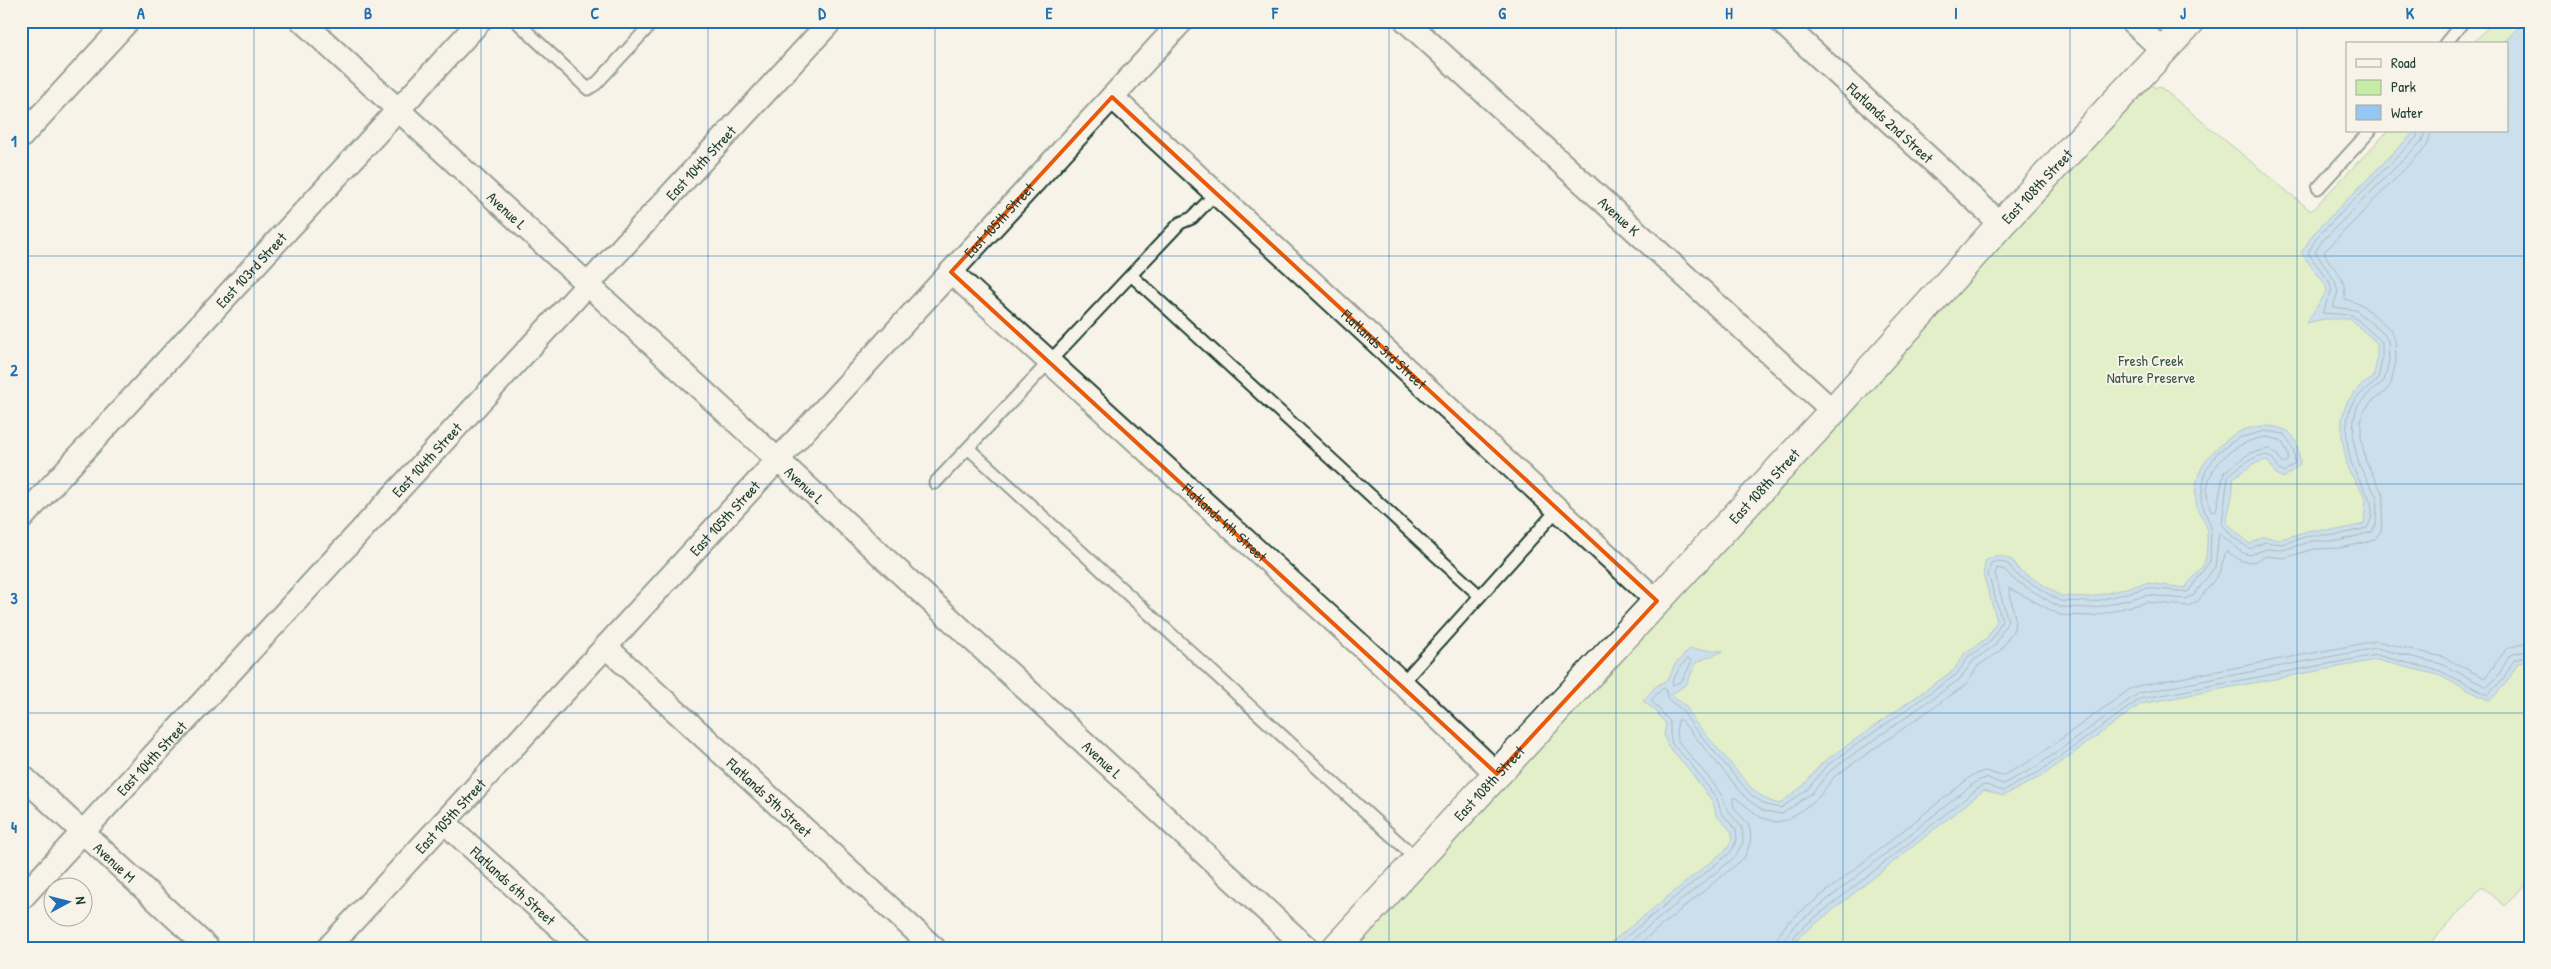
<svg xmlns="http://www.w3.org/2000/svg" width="2551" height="969" viewBox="0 0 2551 969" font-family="'Patrick Hand',sans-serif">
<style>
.green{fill:#c7eca5;stroke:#73946c}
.water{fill:#95c7f2;stroke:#6690a6}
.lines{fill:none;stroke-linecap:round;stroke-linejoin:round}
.shore{stroke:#4e7480;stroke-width:1}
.service-casing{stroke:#1f3d34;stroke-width:15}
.minor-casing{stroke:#1f3d34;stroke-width:26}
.tertiary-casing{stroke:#1f3d34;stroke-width:31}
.service{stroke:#f7f3e8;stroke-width:11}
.minor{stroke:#f7f3e8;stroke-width:22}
.tertiary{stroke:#f7f3e8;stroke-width:28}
.marked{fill:none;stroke:#e8590c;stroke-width:4;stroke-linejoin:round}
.grid{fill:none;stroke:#1f6fb2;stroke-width:1;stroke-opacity:0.55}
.labels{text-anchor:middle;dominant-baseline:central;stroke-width:4;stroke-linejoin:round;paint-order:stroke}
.street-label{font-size:15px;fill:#1f3d34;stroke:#f7f3e8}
.park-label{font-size:15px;fill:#385745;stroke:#f7f3e8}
.neatline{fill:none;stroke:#1f6fb2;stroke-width:2}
.grid-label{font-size:16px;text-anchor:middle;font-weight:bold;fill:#1f6fb2}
</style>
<rect width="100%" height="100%" fill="#f7f3e8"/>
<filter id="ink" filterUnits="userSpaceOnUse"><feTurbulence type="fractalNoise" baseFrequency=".02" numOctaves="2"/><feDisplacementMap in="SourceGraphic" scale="10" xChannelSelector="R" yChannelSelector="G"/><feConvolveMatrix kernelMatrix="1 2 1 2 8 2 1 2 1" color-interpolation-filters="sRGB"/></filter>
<g filter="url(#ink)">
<g class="green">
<polygon points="2494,21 2530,21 2507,44 2472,44"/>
<polygon points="2140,76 2156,88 2159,86 2311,211 2388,131 2462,131 2385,341 2379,522 2187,597 2017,648 1629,948 1341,948"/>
<polygon points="2530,639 2530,882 2528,881 2505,906 2482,887 2426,948 1775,948 1982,775 2138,690"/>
</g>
<path class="water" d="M2525,21H2530V661L2518,663L2507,682L2490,701L2438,675L2376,660L2141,704L2042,776L2003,796L1984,790L1800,936L1792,948H1604L1728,848L1732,839V832L1716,815L1713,802L1687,767L1668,746L1664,735L1666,724L1655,710L1643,701L1654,688L1669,678L1675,664L1690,649L1724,651L1697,662L1686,685L1670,695L1686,706L1695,722L1755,792L1768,800L1779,804L1804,785L1822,763L1954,670L1965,653L1987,638L1997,621L1983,574L1986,560L1998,555L2012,560L2019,570L2061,596L2091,597L2146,583L2185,588C2190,580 2202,570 2205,561C2207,553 2208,534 2206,526C2204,518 2196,510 2196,502C2192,471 2210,452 2232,436C2246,426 2267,423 2283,429C2297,433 2299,452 2300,464L2284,478L2276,474L2267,460L2255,463L2233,478C2235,492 2228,508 2227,523L2250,544L2264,537L2281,539L2311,530H2337L2364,524L2366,498L2348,470L2342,439V417L2347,402L2360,386L2373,378L2377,360V343L2350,319H2324L2306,323L2327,291L2325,284L2301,253L2313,234L2415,131H2507V44H2502Z"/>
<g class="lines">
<g class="shore">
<path d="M2266,437L2281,440L2288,453V461L2283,464L2276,453L2269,449L2250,453L2224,472L2216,511L2212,512C2193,475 2232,441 2266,437Z"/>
<polygon points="1688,659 1692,661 1682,681 1673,685 1672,682 1680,667"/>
<path d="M1612,948L1731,852L1737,839L1736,830L1721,812L1717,799L1691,764L1672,744L1670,734V722L1651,700L1663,688L1666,690L1667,698L1682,710L1692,725L1751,795L1766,805L1781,808L1808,789L1826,766L1957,674L1968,657L1991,641L2002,621L1988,574L1991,563L1998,561L2008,564L2016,574L2060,601L2092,602L2146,588L2188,592L2210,561L2211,527L2201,501L2205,473L2217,453L2238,438L2265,431L2284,434L2294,451L2295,463L2284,472L2279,470C2277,466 2274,459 2270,457C2261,449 2235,469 2228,476L2222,524L2233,537L2250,549L2265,542L2282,544L2311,535H2337L2367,528C2382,503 2360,488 2353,467C2346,449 2344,424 2351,406C2357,393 2370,389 2378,379L2382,360V342L2352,315L2322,313L2332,290L2329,281L2308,253L2317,237L2417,137L2418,131"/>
<polyline points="1622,948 1735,857 1743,842 1742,828 1727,809 1722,796 1713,783 1678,741 1676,734 1678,720 1681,720 1748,800 1764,811 1782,814 1812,793 1830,771 1960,679 1973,661 1995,645 2008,621 1995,574 1997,568 2005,570 2013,579 2059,607 2093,608 2147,595 2185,599 2194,595 2215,567 2219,533 2243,553 2250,555 2266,549 2283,550 2312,541 2338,541 2372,532 2376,525 2377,497 2359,465 2353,438 2354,419 2357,407 2367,395 2384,381 2389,361 2388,341 2384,334 2356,310 2333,307 2338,292 2335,281 2315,252 2322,241 2422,141 2425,131"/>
<path d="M1634,948L1744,858C1765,818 1730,819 1733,798H1736L1760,817L1776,822L1788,820L1817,799L1835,776L1967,684L1978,666L2001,650L2014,629L2015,619L2009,588L2060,615L2094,616L2147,602L2188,606L2198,601L2220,572L2226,551L2242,561L2252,562L2267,556L2284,558L2313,549L2340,548L2368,542L2375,539L2381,531L2384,496L2366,462L2361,437V420L2364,411L2372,401L2385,392L2391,384L2396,361L2395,340L2390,329L2362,305L2345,299C2345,270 2334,274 2324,252L2427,146L2432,131"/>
<polyline points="1775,948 1777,938 1788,922 1973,775 1985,771 2002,776 2032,760 2130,689 2138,686 2376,641 2443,657 2485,678 2507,648 2530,642"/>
<polyline points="1782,948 1783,941 1793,927 1977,781 1986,778 2003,784 2036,767 2139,693 2376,648 2441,664 2487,687 2498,676 2510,655 2530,650"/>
<polyline points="1789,948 1797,932 1981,786 1986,785 2003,791 2039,772 2140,699 2376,655 2440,671 2488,695 2503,679 2514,660 2530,656"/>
</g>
<defs>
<g id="service">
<polyline points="516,21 588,89 596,84 654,21"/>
<polyline points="2445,44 2462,23"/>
<polyline points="2318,188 2370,131"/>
<polyline points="1131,275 1480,596"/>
<polyline points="968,448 1418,860"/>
<polyline points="935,483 1180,223 1192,218 1216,193"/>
<polyline points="1402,683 1558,509"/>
</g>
<g id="minor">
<path id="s1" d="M302,21L1307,948"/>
<path id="s2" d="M1406,21L1833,411"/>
<path id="s3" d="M1780,21L2001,224"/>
<polyline points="2131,21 2164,51"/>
<path id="s4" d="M1112,97L1657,601"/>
<polyline points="21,137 128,21"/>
<path id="s5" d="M951,272L1402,683L1497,774"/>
<path id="s6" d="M21,519L480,21"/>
<path id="s7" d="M606,647L934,948"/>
<path id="s8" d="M21,775L208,948"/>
<path id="s9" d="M444,822L582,948"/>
<path id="s10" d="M21,899L831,21"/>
<path id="s11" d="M328,948L1182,21"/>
</g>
<g id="tertiary">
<path id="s12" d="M1336,948L1833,411L2001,224L2191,21"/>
</g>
</defs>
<use href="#service" class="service-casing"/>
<use href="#minor" class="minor-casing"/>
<use href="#tertiary" class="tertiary-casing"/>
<use href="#service" class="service"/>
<use href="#minor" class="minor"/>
<use href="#tertiary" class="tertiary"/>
</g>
</g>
<path d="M0 0H2551V969H0ZM1112,97L1657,601L1497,774L951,272Z" fill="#f7f3e8" fill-opacity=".55" fill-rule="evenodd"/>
<path class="marked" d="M1112,97L1657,601L1497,774L951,272Z"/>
<path class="grid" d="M254,21V948M481,21V948M708,21V948M935,21V948M1162,21V948M1389,21V948M1616,21V948M1843,21V948M2070,21V948M2297,21V948M21,256H2530M21,484H2530M21,713H2530"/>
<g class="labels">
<g class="street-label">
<text stroke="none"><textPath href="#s3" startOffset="150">Flatlands 2nd Street</textPath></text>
<text stroke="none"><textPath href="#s10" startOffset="1002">East 104th Street</textPath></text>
<text stroke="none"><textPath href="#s12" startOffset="1035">East 108th Street</textPath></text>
<text stroke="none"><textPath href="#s1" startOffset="279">Avenue L</textPath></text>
<text stroke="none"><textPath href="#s2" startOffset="289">Avenue K</textPath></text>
<text stroke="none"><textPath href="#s11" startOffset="990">East 105th Street</textPath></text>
<text stroke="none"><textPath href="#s6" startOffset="339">East 103rd Street</textPath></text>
<text stroke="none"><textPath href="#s4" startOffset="371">Flatlands 3rd Street</textPath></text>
<text stroke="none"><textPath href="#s10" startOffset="598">East 104th Street</textPath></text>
<text stroke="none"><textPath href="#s1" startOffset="684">Avenue L</textPath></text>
<text stroke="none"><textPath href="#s12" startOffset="630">East 108th Street</textPath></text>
<text stroke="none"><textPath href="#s11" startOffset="585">East 105th Street</textPath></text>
<text stroke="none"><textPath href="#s5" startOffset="371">Flatlands 4th Street</textPath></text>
<text stroke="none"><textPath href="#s10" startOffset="192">East 104th Street</textPath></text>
<text stroke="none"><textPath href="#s1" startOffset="1089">Avenue L</textPath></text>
<text stroke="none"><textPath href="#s12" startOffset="225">East 108th Street</textPath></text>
<text stroke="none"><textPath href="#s7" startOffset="222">Flatlands 5th Street</textPath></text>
<text stroke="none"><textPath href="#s11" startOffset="180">East 105th Street</textPath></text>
<text stroke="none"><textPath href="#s8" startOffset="128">Avenue M</textPath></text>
<text stroke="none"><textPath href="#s9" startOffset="94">Flatlands 6th Street</textPath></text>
</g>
<g class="park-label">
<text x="2151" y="360">Fresh Creek<tspan x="2151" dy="17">Nature Preserve</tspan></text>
</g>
</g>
<rect width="2551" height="969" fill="none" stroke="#f7f3e8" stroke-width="55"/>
<rect x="2346" y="42" width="162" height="90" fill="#f7f3e8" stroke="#a1aaa0"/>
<rect x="2356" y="59" width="25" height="8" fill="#f7f3e8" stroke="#a1aaa0"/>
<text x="2391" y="68" font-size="15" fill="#1f3d34">Road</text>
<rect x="2356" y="80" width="25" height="15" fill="#c7eca5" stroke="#a1aaa0"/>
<text x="2391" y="92" font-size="15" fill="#1f3d34">Park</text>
<rect x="2356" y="105" width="25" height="15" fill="#95c7f2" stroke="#a1aaa0"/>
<text x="2391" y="118" font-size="15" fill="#1f3d34">Water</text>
<g transform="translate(68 902) rotate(83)"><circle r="24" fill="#f7f3e8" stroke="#a1aaa0"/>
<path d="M0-4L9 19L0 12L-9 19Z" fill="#1f6fb2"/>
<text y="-8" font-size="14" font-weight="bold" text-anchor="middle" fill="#1f3d34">N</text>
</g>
<rect x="28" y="28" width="2496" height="914" class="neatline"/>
<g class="grid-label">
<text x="141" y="19">A</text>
<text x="368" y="19">B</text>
<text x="595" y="19">C</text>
<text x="822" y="19">D</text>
<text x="1049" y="19">E</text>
<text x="1275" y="19">F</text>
<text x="1502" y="19">G</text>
<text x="1729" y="19">H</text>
<text x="1956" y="19">I</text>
<text x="2183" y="19">J</text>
<text x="2410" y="19">K</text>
<text x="14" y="147">1</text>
<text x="14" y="376">2</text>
<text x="14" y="604">3</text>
<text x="14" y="833">4</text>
</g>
</svg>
